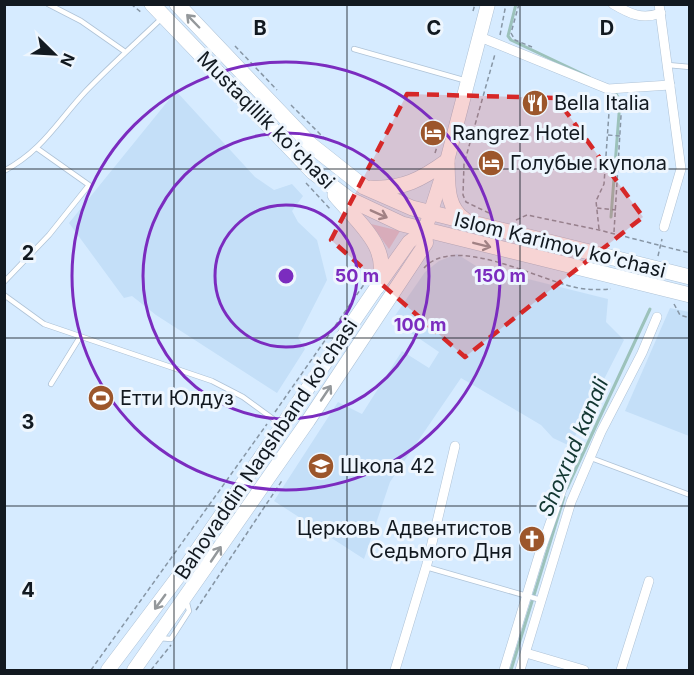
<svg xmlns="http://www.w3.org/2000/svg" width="694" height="675" viewBox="0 0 694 675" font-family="Inter,sans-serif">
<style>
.built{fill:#c4dff8}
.green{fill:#d9cedf}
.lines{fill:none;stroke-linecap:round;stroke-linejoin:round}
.stream{stroke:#9cc2bb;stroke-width:3}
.lane-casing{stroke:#afc3d7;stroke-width:6}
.street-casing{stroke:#afc3d7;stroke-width:10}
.secondary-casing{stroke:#afc3d7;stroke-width:15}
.primary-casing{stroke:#afc3d7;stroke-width:16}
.path{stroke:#8796a5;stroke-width:1.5;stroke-dasharray:4.5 3;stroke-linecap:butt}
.lane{stroke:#fff;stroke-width:4.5}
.street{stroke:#fff;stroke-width:9}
.secondary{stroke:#fff;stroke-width:14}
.primary{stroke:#fff;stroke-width:15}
.oneway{stroke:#94989b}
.marked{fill:#d62828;fill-opacity:0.2;stroke:#d62828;stroke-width:4.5;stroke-dasharray:12 8;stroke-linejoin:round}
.grid{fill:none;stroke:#121920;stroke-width:1.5;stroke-opacity:0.55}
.ring{fill:none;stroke:#7b2cbf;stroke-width:3}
.labels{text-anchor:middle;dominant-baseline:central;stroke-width:6;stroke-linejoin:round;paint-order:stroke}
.poi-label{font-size:20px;fill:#121920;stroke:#eef6fe;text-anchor:start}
.street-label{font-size:20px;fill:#121920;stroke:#eef6fe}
.water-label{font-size:21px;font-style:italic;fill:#113631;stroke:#eef6fe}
.grid-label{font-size:20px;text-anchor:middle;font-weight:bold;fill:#121920;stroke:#eef6fe;stroke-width:6;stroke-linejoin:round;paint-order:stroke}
.centre{fill:#7b2cbf;stroke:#eef6fe;stroke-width:3}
.ring-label{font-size:18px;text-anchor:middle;font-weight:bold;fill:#7b2cbf;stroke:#eef6fe;stroke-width:6;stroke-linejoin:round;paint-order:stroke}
</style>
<rect width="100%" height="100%" fill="#d6ebff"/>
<g class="built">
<polygon points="176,91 255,177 274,190 292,184 303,196 292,211 298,222 317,240 327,280 298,337 305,349 277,393 156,315 132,296 124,298 69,223"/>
<polygon points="457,254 476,266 608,299 606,322 624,340 570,446 553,438 541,425 461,378 390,482 364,559 274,501 338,402 362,414 402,351 429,368 439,352 392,320 425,272 439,261"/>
<polygon points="670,308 689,312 689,436 625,411"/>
</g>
<polygon class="green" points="371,224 400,231 389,249"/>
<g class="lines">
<g class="stream">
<polyline points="516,4 508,36 511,40 589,77"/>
<polyline points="611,217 620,101 615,92"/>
<polyline points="567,488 650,309"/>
<polyline points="511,670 564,497"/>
</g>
<defs>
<g id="lane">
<polyline points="48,4 81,21 124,51"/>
<polyline points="354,49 467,81"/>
<polyline points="668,65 690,67"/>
<path d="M4,171C43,150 57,122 86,91C111,65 137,42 163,17"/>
<polyline points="4,282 49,235 89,185 38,149"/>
<polyline points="4,295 44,324 212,381 243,397 280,424"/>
<polyline points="51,384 80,337"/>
<polyline points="591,458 690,495"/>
<polyline points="426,567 541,600"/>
<polyline points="159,638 171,639 189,611 186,599"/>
</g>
<g id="street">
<path d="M613,4C630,14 642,20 661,13"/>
<polyline points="659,4 681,169 664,227"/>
<polyline points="480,37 608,89 670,85"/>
<polyline points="526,653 584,670"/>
<polyline points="395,670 427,564 455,446"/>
<polyline points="504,670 540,552 574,455"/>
<polyline points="520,670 571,502 601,432 642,353 657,317"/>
<polyline points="621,670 649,581"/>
</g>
<g id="secondary">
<polyline points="108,670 187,565 377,287 409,242 425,230"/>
<polyline points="134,670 308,421 426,243 425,230 447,161 488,4"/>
</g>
<g id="primary">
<polyline points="152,4 313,172 349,199 402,224 690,295"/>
<polyline points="177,4 311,145 364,187 412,208 690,277"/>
<path d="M447,161C448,182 445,207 465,220"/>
<path d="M370,188C402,190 422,179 447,161"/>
<path d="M335,195C358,223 394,249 377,287"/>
</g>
</defs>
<use href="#lane" class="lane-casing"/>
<use href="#street" class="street-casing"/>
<use href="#secondary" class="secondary-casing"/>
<use href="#primary" class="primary-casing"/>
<g class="path">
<polyline points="131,4 142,13"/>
<polyline points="519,4 511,33 515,40 532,47"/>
<polyline points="473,11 475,4"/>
<polyline points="500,35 506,4"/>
<polyline points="235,46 277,90"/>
<polyline points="291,105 328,142"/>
<polyline points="608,135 620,136"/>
<polyline points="435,153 440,137"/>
<polyline points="606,171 618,172"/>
<polyline points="306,183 331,210"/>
<polyline points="597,208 616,210"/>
<polyline points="489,213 466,202 463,195 464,164 495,54"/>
<polyline points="516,220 527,215 599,230 690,253"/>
<polyline points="599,229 596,201 604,184 610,98"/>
<polyline points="614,232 622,99"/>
<polyline points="658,256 662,239"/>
<path d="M424,268C454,234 537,279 574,287C586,290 599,290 611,289"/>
<polyline points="674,304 680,315 690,318"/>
<polyline points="275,412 365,283"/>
<polyline points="196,610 283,479"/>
<polyline points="91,670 267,424"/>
<polyline points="151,670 171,645"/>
</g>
<use href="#lane" class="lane"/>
<use href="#street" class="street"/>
<use href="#secondary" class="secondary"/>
<use href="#primary" class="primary"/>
</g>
<defs><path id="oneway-shaft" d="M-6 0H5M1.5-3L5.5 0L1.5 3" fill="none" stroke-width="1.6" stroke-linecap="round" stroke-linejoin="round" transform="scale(1.5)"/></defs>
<g class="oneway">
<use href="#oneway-shaft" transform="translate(193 21) rotate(-134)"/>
<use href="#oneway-shaft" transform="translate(379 214) rotate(24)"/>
<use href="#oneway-shaft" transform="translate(482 245) rotate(14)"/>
<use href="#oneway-shaft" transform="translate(326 393) rotate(-56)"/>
<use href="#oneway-shaft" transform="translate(216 554) rotate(-56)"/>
<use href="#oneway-shaft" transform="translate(160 602) rotate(126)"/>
</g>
<path class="marked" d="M407,94L556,98L643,217L465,357L331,240Z"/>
<path class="grid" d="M174,4V670M347,4V670M520,4V670M4,169H690M4,338H690M4,506H690"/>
<g class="ring">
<circle cx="286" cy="276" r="71"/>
<circle cx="286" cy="276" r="143"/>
<circle cx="286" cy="276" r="214"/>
</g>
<defs>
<symbol id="restaurant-disc" viewBox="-11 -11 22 22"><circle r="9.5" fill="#9c562b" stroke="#eef6fe"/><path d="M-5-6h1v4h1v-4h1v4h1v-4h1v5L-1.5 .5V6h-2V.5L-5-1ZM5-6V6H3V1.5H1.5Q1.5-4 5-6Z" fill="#fff"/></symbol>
<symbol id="hotel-disc" viewBox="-11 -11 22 22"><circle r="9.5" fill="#9c562b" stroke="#eef6fe"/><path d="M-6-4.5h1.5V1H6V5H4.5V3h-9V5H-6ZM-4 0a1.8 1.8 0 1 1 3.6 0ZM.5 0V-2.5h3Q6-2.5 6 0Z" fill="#fff"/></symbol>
<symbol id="stadium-disc" viewBox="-11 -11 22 22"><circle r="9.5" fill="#9c562b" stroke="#eef6fe"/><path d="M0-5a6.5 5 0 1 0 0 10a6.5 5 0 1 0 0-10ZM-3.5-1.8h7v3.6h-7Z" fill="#fff"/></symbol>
<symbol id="school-disc" viewBox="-11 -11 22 22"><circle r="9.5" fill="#9c562b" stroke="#eef6fe"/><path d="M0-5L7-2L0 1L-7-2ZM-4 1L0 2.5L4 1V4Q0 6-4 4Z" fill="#fff"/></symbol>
<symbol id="church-disc" viewBox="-11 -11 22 22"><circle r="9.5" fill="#9c562b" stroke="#eef6fe"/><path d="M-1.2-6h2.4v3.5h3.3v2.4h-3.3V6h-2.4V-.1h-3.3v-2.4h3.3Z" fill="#fff"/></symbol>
</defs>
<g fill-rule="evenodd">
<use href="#restaurant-disc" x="520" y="88" width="30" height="30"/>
<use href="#hotel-disc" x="418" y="118" width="30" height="30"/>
<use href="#hotel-disc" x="476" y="148" width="30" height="30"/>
<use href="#stadium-disc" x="86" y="383" width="30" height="30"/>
<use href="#school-disc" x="306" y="451" width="30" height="30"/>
<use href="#church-disc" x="517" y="524" width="30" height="30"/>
</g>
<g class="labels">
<g class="poi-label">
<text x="554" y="103">Bella Italia</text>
<text x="452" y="133">Rangrez Hotel</text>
<text x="510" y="163">Голубые купола</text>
<text x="120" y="398">Етти Юлдуз</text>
<text x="340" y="466">Школа 42</text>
<text x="512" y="528" text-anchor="end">Церковь Адвентистов<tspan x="512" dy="23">Седьмого Дня</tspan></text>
</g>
<g class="street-label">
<text transform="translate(266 120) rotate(45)">Mustaqillik ko'chasi</text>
<text transform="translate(560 245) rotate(14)">Islom Karimov ko'chasi</text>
<text transform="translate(266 449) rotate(-56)">Bahovaddin Naqshband ko'chasi</text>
</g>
<g class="water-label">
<text transform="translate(573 447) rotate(-67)">Shoxrud kanali</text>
</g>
</g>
<g class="grid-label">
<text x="260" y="35">B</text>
<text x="434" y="35">C</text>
<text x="607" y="35">D</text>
<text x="28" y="260">2</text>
<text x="28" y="429">3</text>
<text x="28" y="597">4</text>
</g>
<circle cx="286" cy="276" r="9" class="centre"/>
<g class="ring-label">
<text x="357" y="282">50 m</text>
<text x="500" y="282">150 m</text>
<text x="420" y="331">100 m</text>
</g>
<rect width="694" height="675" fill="none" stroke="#121920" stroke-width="12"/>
<g transform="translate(54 54) rotate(114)" stroke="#eef6fe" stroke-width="4.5" paint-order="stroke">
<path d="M0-4.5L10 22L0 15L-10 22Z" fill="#121920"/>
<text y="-9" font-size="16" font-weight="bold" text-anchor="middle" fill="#121920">N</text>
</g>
</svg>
